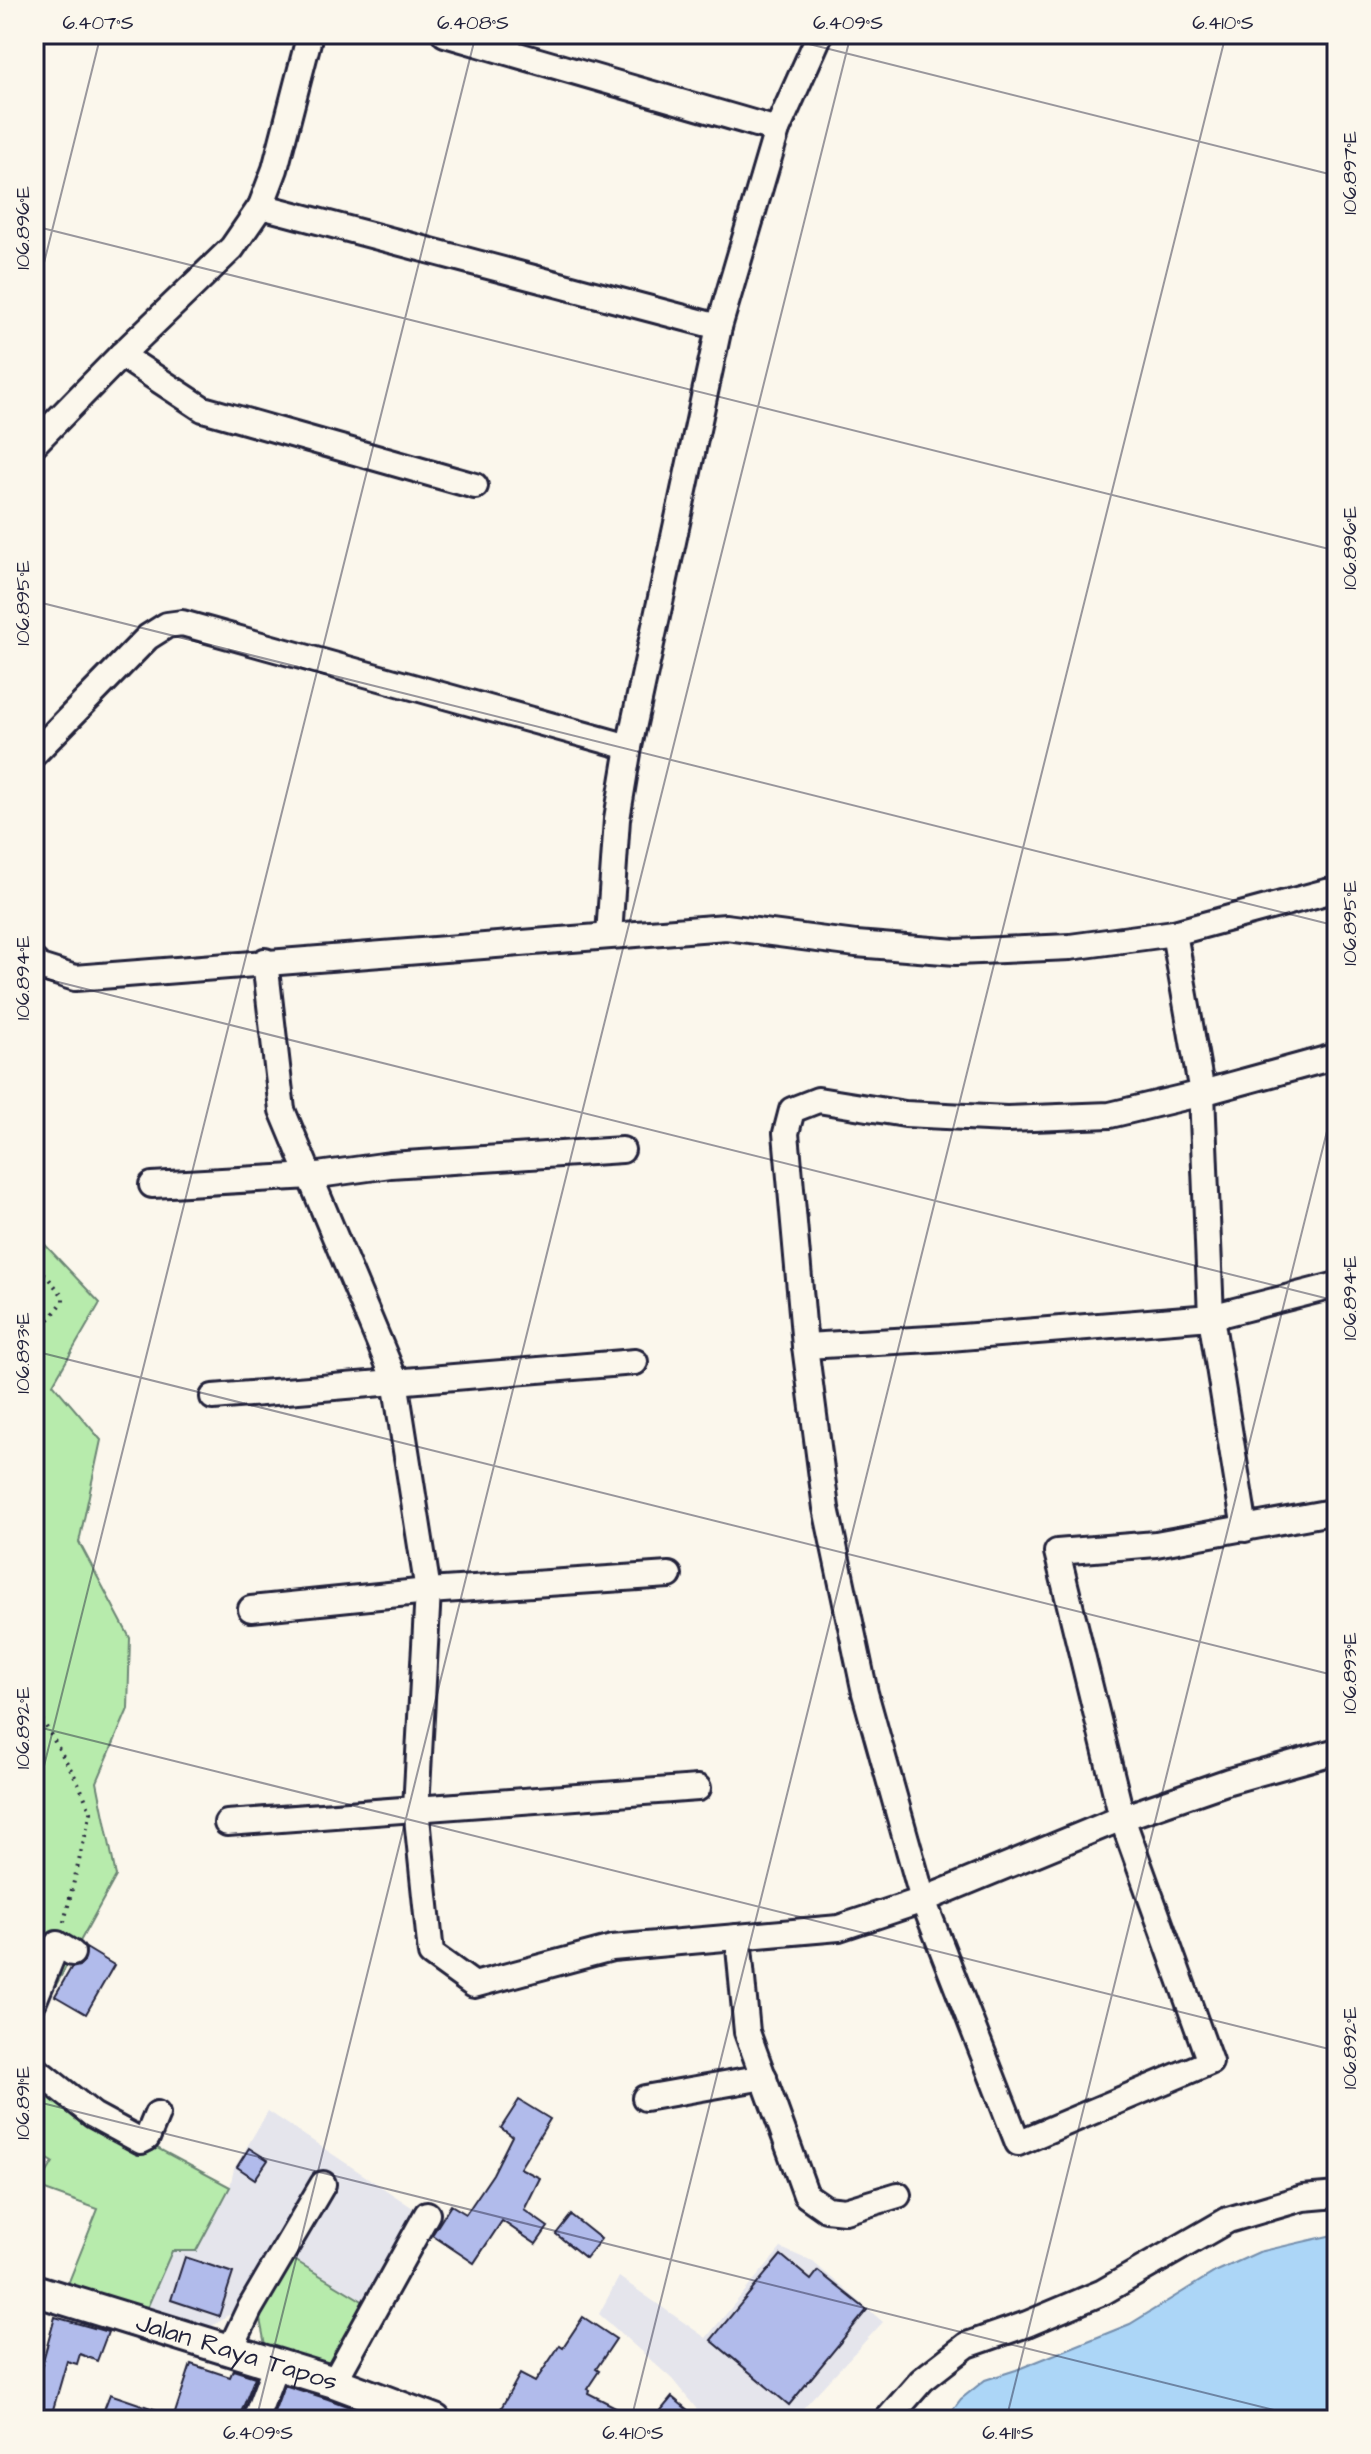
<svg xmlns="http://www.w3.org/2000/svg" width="1371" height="2454" viewBox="0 0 1371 2454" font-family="'Architects Daughter',sans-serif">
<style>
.built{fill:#e5e5ec}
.green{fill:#b7ebac;stroke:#6c8674;stroke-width:2}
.water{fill:#acd6f7;stroke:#758eac;stroke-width:2}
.building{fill:#b1bbeb;stroke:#22223b;stroke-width:2}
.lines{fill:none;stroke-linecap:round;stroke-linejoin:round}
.minor-casing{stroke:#22223b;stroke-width:30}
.major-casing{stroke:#22223b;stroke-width:36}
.path{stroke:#22223b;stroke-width:4;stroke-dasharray:2 6;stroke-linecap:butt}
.minor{stroke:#fbf7ec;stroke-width:24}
.major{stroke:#fbf7ec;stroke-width:30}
.ticks{fill:none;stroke:#22223b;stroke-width:2;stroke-opacity:0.45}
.labels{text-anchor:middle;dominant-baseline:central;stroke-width:6;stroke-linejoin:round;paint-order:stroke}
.street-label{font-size:26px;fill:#22223b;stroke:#fbf7ec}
.neatline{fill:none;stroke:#22223b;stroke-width:3}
.ticks-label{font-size:20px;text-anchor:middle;fill:#22223b}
</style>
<rect width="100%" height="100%" fill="#fbf7ec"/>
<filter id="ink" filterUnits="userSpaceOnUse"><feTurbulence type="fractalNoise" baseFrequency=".0125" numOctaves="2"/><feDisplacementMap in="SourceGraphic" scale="16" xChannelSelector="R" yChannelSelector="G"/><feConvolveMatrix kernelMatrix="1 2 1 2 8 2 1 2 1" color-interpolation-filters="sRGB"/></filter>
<g filter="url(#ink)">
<g class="built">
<polygon points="268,2111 419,2212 369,2305 237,2308 204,2332 144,2315 172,2251 230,2187 234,2169"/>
<polygon points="781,2248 813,2262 883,2322 792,2420 695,2420 700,2413 672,2379 599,2314 619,2277 706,2338"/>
</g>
<g class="green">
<polygon points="34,1233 100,1303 53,1384 101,1440 79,1542 130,1638 128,1709 97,1782 116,1876 34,2025"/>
<polygon points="34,2064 127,2132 230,2187 196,2251 172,2251 144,2315 64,2294 98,2209 34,2186 34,2179 41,2183 53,2162 34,2151"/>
<polygon points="291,2258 369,2305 332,2368 265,2345 259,2314"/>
</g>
<polygon class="water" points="1337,2234 1337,2420 945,2420 961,2399 985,2380 1016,2370 1130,2324 1215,2272 1259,2252"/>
<g class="building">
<polygon points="86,1948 114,1965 86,2014 55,1996 71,1968 79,1966 84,1961"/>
<polygon points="519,2100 550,2119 520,2168 540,2178 524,2210 548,2227 536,2244 502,2221 474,2263 432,2235 451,2205 466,2214 493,2174 512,2136 501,2128"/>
<polygon points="249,2148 268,2160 255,2179 237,2167"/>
<polygon points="571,2215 601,2239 586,2258 556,2234"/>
<polygon points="781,2255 811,2280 818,2271 867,2310 789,2405 711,2340"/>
<polygon points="185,2257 233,2273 219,2316 171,2300"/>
<polygon points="55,2317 108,2332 97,2361 80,2354 77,2364 67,2361 50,2420 34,2420 34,2378 38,2379"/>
<polygon points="583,2317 616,2339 596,2369 599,2371 587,2389 589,2390 588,2393 641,2420 518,2420 500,2410 520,2374 535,2382 560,2345 563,2347"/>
<polygon points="191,2364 230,2377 233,2370 255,2377 238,2420 222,2420 208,2415 206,2420 186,2420 178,2417 178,2420 100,2420 110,2394 174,2416"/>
<polygon points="284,2385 328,2399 384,2420 290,2420 273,2415"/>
<polygon points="672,2397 700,2420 653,2420"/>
</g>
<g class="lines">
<defs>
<g id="minor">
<polyline points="445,34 777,130"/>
<polyline points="261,206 719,327"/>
<polyline points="121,355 203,409 475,486"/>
<polyline points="34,444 121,355 232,248 261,206 275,169 310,34"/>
<polyline points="34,754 148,637 167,625 182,623 629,747"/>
<polyline points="1174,933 1202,1093 1211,1317 1245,1529"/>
<polyline points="609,935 617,819 629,747 719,327 777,130 820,34"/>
<polyline points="34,961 40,967 75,978 726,927 856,944 956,952 1070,947 1174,933 1326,892 1337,891"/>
<polyline points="265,961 282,1110 395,1380 428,1591 416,1808 431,1954 474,1985 612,1948 839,1928 923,1900 1122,1818 1229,1781 1337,1751"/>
<polyline points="1337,1056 1202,1093 1110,1115 1007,1119 905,1114 818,1100 792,1110 786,1133 805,1346 826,1508 865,1693 923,1900 1018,2143 1210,2062 1122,1818 1057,1552 1156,1544 1337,1511"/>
<polyline points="152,1185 311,1176 390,1165 622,1150"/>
<polyline points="805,1346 949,1338 1211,1317 1337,1285"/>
<polyline points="213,1397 635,1362"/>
<polyline points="251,1609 428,1591 669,1575"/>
<polyline points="227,1823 698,1788"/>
<polyline points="738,1937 747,2032 806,2195 826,2209 845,2211 898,2195"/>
<polyline points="34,2001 57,1944 72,1953"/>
<polyline points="34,2068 93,2115 141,2141 147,2138 157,2114"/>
<polyline points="645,2098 764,2077"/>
<polyline points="230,2350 249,2310 323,2184"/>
<polyline points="334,2382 427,2214"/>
<polyline points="255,2420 276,2364"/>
<polyline points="887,2420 922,2380 967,2345 1027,2324 1103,2292 1228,2220 1303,2198 1337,2195"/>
</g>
<g id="major">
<path id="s1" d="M34,2290L334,2382L435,2420"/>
</g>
</defs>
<use href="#minor" class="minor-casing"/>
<use href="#major" class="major-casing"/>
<g class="path">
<polyline points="34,1261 63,1296 63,1302 41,1329"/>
<polyline points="34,1706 77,1780 91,1812 63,1926"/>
</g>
<use href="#minor" class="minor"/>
<use href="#major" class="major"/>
</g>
</g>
<path class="ticks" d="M769,34L1337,176M34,226L1337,551M34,303L101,34M34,601L1337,926M34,976L1337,1301M34,1351L1337,1676M34,1726L1337,2051M34,1806L476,34M34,2101L1314,2420M256,2420L851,34M631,2420L1226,34M1006,2420L1337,1091"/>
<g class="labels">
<g class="street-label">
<text stroke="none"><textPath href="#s1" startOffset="212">Jalan Raya Tapos</textPath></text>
</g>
</g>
<rect width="1371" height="2454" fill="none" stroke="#fbf7ec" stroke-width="88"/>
<rect x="44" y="44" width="1283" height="2366" class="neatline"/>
<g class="ticks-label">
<text x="98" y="29">6.407°S</text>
<text x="473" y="29">6.408°S</text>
<text x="848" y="29">6.409°S</text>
<text x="1223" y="29">6.410°S</text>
<text transform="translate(1349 173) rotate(-90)" y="7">106.897°E</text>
<text transform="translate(22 228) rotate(-90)" y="7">106.896°E</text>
<text transform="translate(1349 548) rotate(-90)" y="7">106.896°E</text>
<text transform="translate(22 603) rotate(-90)" y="7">106.895°E</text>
<text transform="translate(1349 923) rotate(-90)" y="7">106.895°E</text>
<text transform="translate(22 978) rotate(-90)" y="7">106.894°E</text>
<text transform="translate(1349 1298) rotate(-90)" y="7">106.894°E</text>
<text transform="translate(22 1353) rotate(-90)" y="7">106.893°E</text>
<text transform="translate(1349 1673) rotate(-90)" y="7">106.893°E</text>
<text transform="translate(22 1728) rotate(-90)" y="7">106.892°E</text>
<text transform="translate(1349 2048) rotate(-90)" y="7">106.892°E</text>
<text transform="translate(22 2103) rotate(-90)" y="7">106.891°E</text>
<text x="258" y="2439">6.409°S</text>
<text x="633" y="2439">6.410°S</text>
<text x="1008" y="2439">6.411°S</text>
</g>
</svg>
